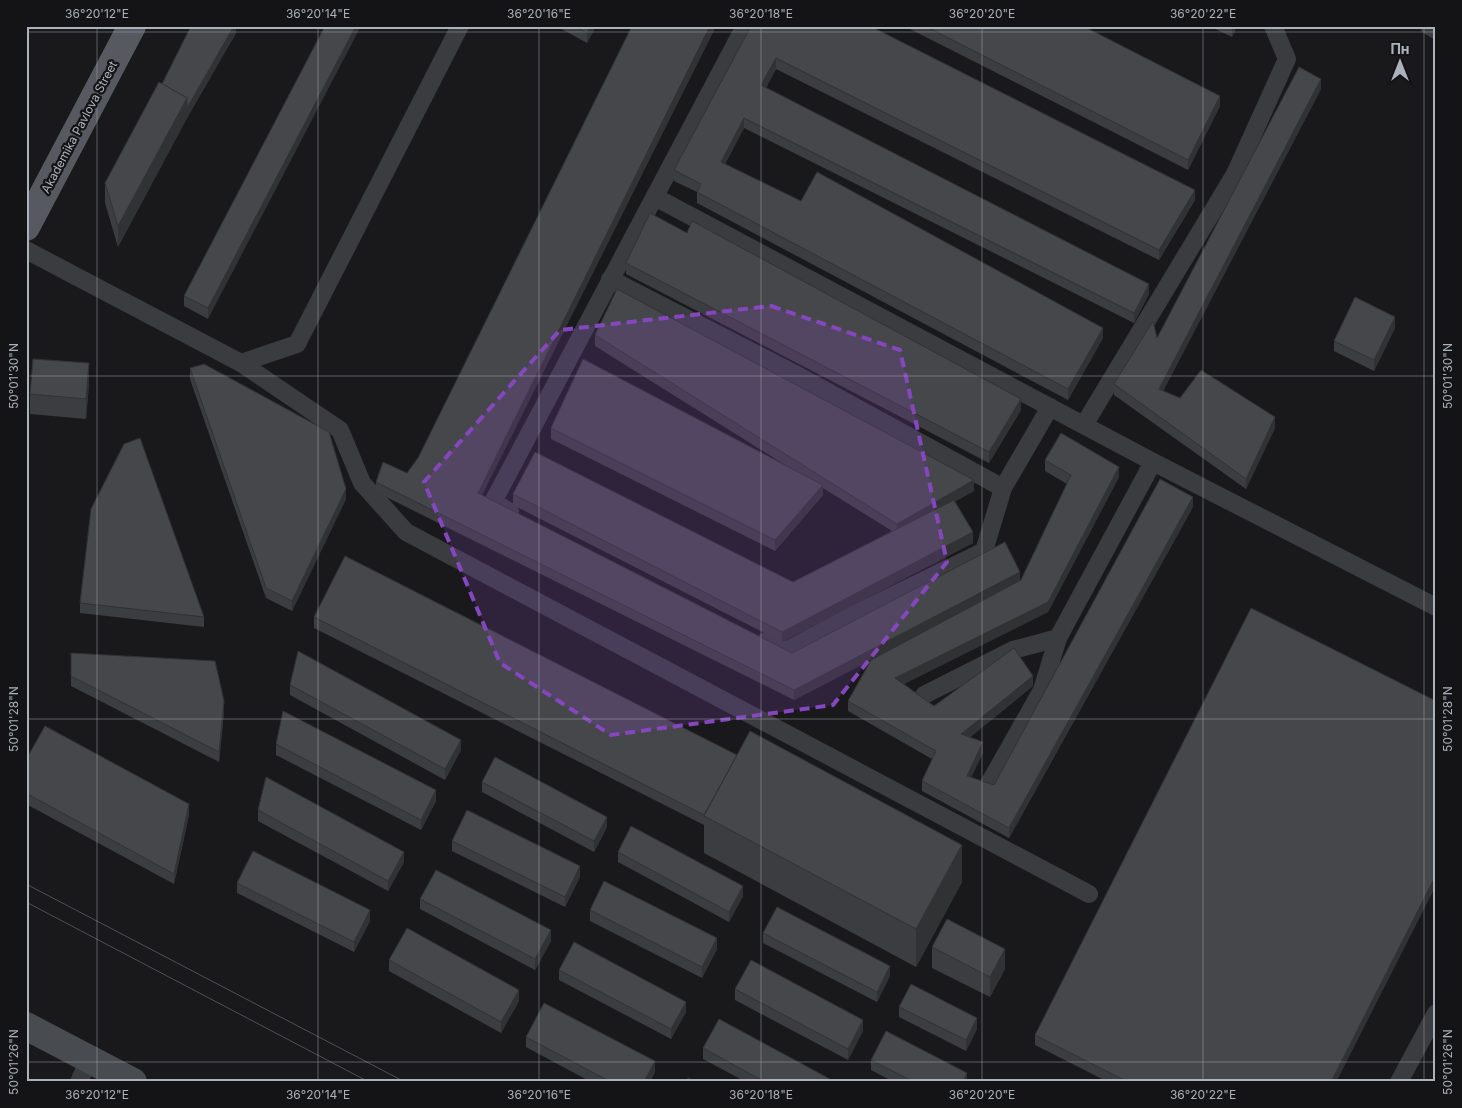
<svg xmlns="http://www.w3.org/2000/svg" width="1462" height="1108" viewBox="0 0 1462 1108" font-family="Inter,sans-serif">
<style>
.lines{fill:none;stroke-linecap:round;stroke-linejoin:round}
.service{stroke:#3a3c40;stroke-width:18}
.secondary{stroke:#484b50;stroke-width:28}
.primary{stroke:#56595f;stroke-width:28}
.tram{stroke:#4d5055;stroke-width:1}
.wall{fill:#3c3d40}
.shaded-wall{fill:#313234}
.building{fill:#46474b;stroke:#313234}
.marked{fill:#8547be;fill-opacity:0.2;stroke:#8547be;stroke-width:4;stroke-dasharray:10 6;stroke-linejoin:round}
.ticks{fill:none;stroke:#acb2bb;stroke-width:1;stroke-opacity:0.45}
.labels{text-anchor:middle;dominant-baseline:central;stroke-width:4.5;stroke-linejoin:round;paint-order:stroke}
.street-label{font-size:12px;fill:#acb2bb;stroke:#141416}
.neatline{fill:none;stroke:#acb2bb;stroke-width:2}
.ticks-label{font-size:12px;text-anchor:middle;fill:#acb2bb}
</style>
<rect width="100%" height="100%" fill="#19191b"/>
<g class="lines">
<g class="service">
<polyline points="1429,26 1436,30"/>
<polyline points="655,197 1153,462 1436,607"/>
<polyline points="26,250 241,363 297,344 460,26"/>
<polyline points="610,279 793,373 1003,488"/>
<polyline points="241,363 340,430 362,483 406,532 1089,894"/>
<polyline points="1084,425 1235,174 1287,59 1273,26"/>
<polyline points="510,512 493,502 745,26"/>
<polyline points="766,641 786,651 857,613 984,551 1003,488 1050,407"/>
<polyline points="924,695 1013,650 1058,638 1153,462"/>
<polyline points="990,782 1042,690 1058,638"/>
<polyline points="79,1082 89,1059"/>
<polyline points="1399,1082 1436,1013"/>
</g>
<polyline class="secondary" points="26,1026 133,1082"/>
<polyline class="primary" points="26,227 132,26"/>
<g class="tram">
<polyline points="26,884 405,1082"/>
<polyline points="26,902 369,1082"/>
</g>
</g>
<g class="wall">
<polygon points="236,26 236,33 187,118 118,247 105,203 105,183 162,84"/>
<polygon points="325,26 208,319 184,306 184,296"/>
<polygon points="556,26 596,26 587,43"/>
<polygon points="632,26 716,26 482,495 792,653 1020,581 1067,484 1045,471 1045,460 1119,477 1048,612 904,684 934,706 1033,686 970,737 983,753 971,777 994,785 1193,507 1009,838 922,791 922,781 932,759 848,711 848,701 892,649 794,700 376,492 376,482 407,473 418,458"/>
<polygon points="751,26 1195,200 1159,260 776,69 766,88 1149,294 1134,323 744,128 725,164 801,201 1103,338 1068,400 697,203 697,192 674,181 674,170"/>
<polygon points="904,26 1083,26 1220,106 1188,170"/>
<polygon points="1209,26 1237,26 1232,37"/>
<polygon points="1321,89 1163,391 1180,398 1275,428 1246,489 1114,395 1114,384 1157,338"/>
<polygon points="687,233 1021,410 989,463 626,274 626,263"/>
<polygon points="1395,328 1374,371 1334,351 1334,341"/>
<polygon points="595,335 974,491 955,501 973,543 782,642 513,505 513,494 793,582 892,531 823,488 823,495 775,551 551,439 551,428 790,468 595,346"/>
<polygon points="190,368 346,499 292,611 266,598 190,379"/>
<polygon points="89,384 86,419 30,414 30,394"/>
<polygon points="1436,473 1436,499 1434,498 1434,477"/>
<polygon points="80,603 204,617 204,627 80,613"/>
<polygon points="314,617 962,882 916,967 704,853 704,825 314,628"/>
<polygon points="71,653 224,712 219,762 71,686"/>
<polygon points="290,685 461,750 445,780 290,695"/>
<polygon points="276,744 436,801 421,830 276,755"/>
<polygon points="26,772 189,815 174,884 26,804"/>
<polygon points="482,782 607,827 594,852 482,792"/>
<polygon points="258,810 404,862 388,891 258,821"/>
<polygon points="452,841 580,877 565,907 452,851"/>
<polygon points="618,852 743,896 729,922 618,862"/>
<polygon points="237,883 370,921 354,952 237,893"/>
<polygon points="1436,885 1336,1082 1108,1082 1035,1045 1035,1035"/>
<polygon points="420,899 551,941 535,970 420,909"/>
<polygon points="590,910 717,949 702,978 590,921"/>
<polygon points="763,933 890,976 877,1002 763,943"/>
<polygon points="932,947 1005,969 990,997 932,968"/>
<polygon points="389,960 519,1001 501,1033 389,971"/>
<polygon points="559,970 686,1012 671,1039 559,980"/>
<polygon points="735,989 863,1031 848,1060 735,1000"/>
<polygon points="899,1007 977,1029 966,1051 899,1017"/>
<polygon points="526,1037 655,1072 650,1082 591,1082 526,1047"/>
<polygon points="703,1048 830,1082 746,1082 703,1059"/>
<polygon points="871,1060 967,1082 894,1082 871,1070"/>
</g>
<g class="shaded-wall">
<polygon points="234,26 236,26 236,33 187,118 118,247 118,226 187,98"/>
<polygon points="356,26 361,26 208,319 208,308"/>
<polygon points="590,26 596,26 587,43 587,33"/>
<polygon points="710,26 716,26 478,503 478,493"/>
<polygon points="1232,26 1237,26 1232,37"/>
<polygon points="776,58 776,69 761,96 761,85"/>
<polygon points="1321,79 1321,89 1159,399 1159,389"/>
<polygon points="1220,96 1220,106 1188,170 1188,160"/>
<polygon points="744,118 744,128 721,172 721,162"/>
<polygon points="1195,190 1195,200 1159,260 1159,250"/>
<polygon points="1149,284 1149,294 1134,323 1134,313"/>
<polygon points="1395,317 1395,328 1374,371 1374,360"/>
<polygon points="1103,328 1103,338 1068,400 1068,389"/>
<polygon points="89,363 89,384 86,419 86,399"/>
<polygon points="1021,399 1021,410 989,463 989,452"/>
<polygon points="1275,417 1275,428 1246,489 1246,479"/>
<polygon points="1119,467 1119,477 1048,612 895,688 895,678 1048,602"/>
<polygon points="974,480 974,491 897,535 897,524"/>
<polygon points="823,485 823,495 775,551 775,540"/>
<polygon points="346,489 346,499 292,611 292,601"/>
<polygon points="1193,497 1193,507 1009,838 1009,828"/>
<polygon points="973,532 973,543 782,642 782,632"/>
<polygon points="1020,572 1020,582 794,700 794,690"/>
<polygon points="1033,676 1033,686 961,745 961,734"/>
<polygon points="224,701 224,712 219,762 219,752"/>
<polygon points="461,740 461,750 445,780 445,769"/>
<polygon points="983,742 983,753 967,786 967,776"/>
<polygon points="436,790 436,801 421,830 421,820"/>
<polygon points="189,804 189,815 174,884 174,874"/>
<polygon points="607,817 607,827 594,852 594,841"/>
<polygon points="962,845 962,882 916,967 916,929"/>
<polygon points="404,852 404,862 388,891 388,881"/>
<polygon points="580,866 580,877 565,907 565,897"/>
<polygon points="1436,875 1436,885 1336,1082 1331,1082"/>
<polygon points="743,886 743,896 729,922 729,912"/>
<polygon points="370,910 370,921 354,952 354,942"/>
<polygon points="551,930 551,941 535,970 535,959"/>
<polygon points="717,938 717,949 702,978 702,967"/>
<polygon points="1005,949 1005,969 990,997 990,977"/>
<polygon points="890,966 890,976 877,1002 877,992"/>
<polygon points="519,990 519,1001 501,1033 501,1022"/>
<polygon points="686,1002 686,1012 671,1039 671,1029"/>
<polygon points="977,1018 977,1029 966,1051 966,1040"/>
<polygon points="863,1020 863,1031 848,1060 848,1049"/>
<polygon points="655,1061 655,1072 650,1082 644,1082"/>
<polygon points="967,1073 967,1082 963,1082"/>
</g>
<g class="building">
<polygon points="191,26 234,26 187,108 187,98 162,84"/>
<polygon points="325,26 356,26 208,308 184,296"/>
<polygon points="575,26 590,26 587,33"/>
<polygon points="632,26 710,26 478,493 792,653 1005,542 1020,572 794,690 376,482 383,462 407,473 418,458"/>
<polygon points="751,26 870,26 1195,190 1159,250 776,58 761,85 1149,284 1134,313 744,118 721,162 801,201 817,172 1103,328 1068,389 697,192 701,184 674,170"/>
<polygon points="925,26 1083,26 1220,96 1188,160"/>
<polygon points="1299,67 1321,79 1159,389 1180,398 1201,370 1275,417 1246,479 1114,384 1153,321 1157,338"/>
<polygon points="159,82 187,98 118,226 105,183"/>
<polygon points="650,213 687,233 692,221 1021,399 989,452 626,263"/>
<polygon points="617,289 974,480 897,524 595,335"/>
<polygon points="1355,297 1395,317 1374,360 1334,341"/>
<polygon points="33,359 89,363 86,399 30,394"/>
<polygon points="583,359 823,485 775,540 551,428"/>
<polygon points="204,364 329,432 346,489 292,601 266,588 190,368"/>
<polygon points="1061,433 1119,467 1048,602 895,678 934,706 1014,648 1033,676 961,734 983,742 967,776 994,785 1160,479 1193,497 1009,828 922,781 936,751 848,701 871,660 1021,580 1071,475 1045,460"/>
<polygon points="140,438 204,617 80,603 91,509 124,444"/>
<polygon points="535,452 793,582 954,500 973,532 782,632 513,494"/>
<polygon points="345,556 737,755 704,815 314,617"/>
<polygon points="1251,608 1436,701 1436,875 1331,1082 1128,1082 1035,1035"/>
<polygon points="298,651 461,740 445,769 290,685"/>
<polygon points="71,653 215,661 224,701 219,752 71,676"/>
<polygon points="283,711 436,790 421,820 276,744"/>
<polygon points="45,726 189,804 174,874 26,793 26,772 28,756"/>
<polygon points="750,731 962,845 916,929 704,816"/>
<polygon points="495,757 607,817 594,841 482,782"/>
<polygon points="266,777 404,852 388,881 258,810"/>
<polygon points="467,810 580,866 565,897 452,841"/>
<polygon points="631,826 743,886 729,912 618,852"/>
<polygon points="253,851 370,910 354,942 237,883"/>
<polygon points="436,870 551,930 535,959 420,899"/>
<polygon points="604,881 717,938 702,967 590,910"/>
<polygon points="777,907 890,966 877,992 763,933"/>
<polygon points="947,919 1005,949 990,977 932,947"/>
<polygon points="407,928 519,990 501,1022 389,960"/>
<polygon points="574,942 686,1002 671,1029 559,970"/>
<polygon points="751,960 863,1020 848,1049 735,989"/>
<polygon points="911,984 977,1018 966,1040 899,1007"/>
<polygon points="544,1003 655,1061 644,1082 611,1082 526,1037"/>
<polygon points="719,1019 830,1079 828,1082 765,1082 703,1048"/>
<polygon points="886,1031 967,1073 963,1082 914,1082 871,1060"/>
<polygon points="688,1078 696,1082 686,1082"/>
</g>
<path class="marked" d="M771,306L900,350L947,562L833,705L611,735L500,663L424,482L560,330Z"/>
<path class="ticks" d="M97,26V1082M318,26V1082M539,26V1082M761,26V1082M982,26V1082M1203,26V1082M1424,26V1082M26,32H1436M26,376H1436M26,719H1436M26,1062H1436"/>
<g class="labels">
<g class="street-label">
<text transform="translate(79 127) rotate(-62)">Akademika Pavlova Street</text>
</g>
</g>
<rect width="1462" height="1108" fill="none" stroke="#141416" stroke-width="55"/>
<g transform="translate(1400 62)" stroke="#141416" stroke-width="4" paint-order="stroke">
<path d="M0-4L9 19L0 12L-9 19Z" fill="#acb2bb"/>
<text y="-8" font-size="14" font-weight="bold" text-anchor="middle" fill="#acb2bb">Пн</text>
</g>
<rect x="28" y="28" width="1406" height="1052" class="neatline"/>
<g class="ticks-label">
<text x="97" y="18">36°20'12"E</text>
<text x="318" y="18">36°20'14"E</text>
<text x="539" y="18">36°20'16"E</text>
<text x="761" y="18">36°20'18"E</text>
<text x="982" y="18">36°20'20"E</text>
<text x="1203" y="18">36°20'22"E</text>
<text transform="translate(14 376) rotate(-90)" y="4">50°01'30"N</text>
<text transform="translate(1448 376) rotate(-90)" y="4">50°01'30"N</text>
<text transform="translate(14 719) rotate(-90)" y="4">50°01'28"N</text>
<text transform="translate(1448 719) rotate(-90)" y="4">50°01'28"N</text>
<text transform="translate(14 1062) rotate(-90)" y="4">50°01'26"N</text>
<text transform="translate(1448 1062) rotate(-90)" y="4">50°01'26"N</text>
<text x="97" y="1099">36°20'12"E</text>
<text x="318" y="1099">36°20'14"E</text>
<text x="539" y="1099">36°20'16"E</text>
<text x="761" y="1099">36°20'18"E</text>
<text x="982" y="1099">36°20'20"E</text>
<text x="1203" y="1099">36°20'22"E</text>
</g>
</svg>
